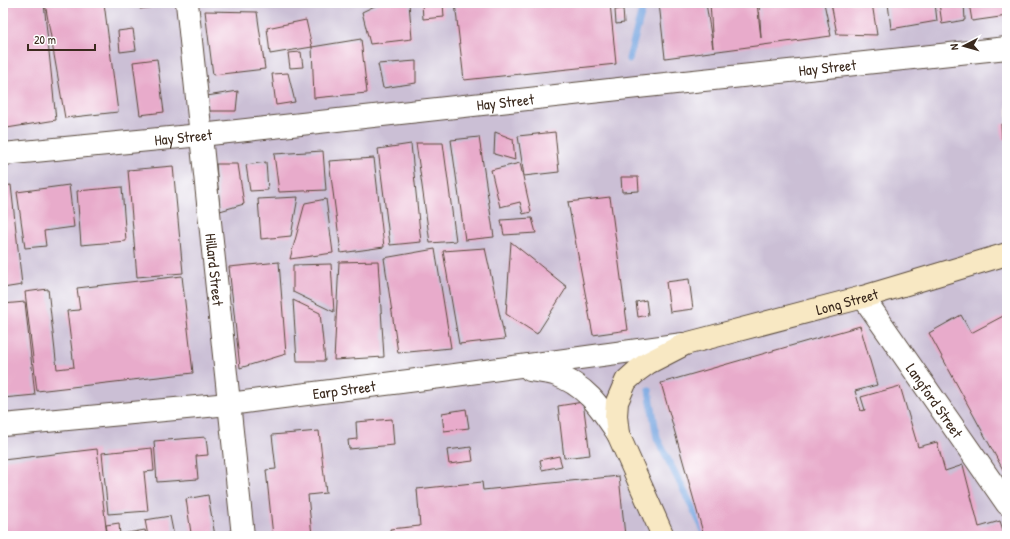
<svg xmlns="http://www.w3.org/2000/svg" width="1010" height="539" viewBox="0 0 1010 539" font-family="'Patrick Hand',sans-serif">
<style>
.industrial{fill:#cbbfd5}
.lines{fill:none;stroke-linecap:round;stroke-linejoin:round}
.stream{stroke:#76a4df;stroke-width:7}
.building{fill:#e8abcb}
.minor-casing{stroke:#57483b;stroke-width:24}
.tertiary-casing{stroke:#57483b;stroke-width:24}
.secondary-casing{stroke:#57483b;stroke-width:24}
.minor{stroke:#fff;stroke-width:22}
.tertiary{stroke:#fff;stroke-width:22}
.secondary{stroke:#f8e8c3;stroke-width:22}
.labels{text-anchor:middle;dominant-baseline:central;stroke-width:4;stroke-linejoin:round;paint-order:stroke}
.street-label{font-size:15px;fill:#3b2a1e;stroke:#fff}
</style>
<rect width="100%" height="100%" fill="#fff"/>
<filter id="ink" filterUnits="userSpaceOnUse"><feTurbulence type="fractalNoise" baseFrequency=".025" numOctaves="2"/><feDisplacementMap in="SourceGraphic" scale="8" xChannelSelector="R" yChannelSelector="G"/><feConvolveMatrix kernelMatrix="1 2 1 2 8 2 1 2 1" color-interpolation-filters="sRGB"/></filter>
<filter id="wash" filterUnits="userSpaceOnUse"><feTurbulence type="fractalNoise" baseFrequency=".012" numOctaves="4" result="noise"/><feDisplacementMap in="SourceGraphic" scale="16" xChannelSelector="R" yChannelSelector="G"/><feGaussianBlur stdDeviation="0.9" result="paint"/><feColorMatrix in="noise" values="0 0 0 0 0 0 0 0 0 0 0 0 0 0 0 0 0 1.4 0 .05"/><feComposite in="paint" operator="in"/></filter>
<g filter="url(#wash)">
<rect width="100%" height="100%" fill="#f8f0e0"/>
<rect class="industrial" x="3" y="3" width="1004" height="533"/>
<g class="lines">
<g class="stream">
<polyline points="629,59 644,3"/>
<polyline points="649,390 657,438 707,536"/>
</g>
</g>
<g id="blocks">
<g class="building">
<polygon points="3,3 44,3 56,120 7,128 3,92"/>
<polygon points="45,3 104,3 118,112 65,118"/>
<polygon points="140,3 154,3 154,7 140,9"/>
<polygon points="381,3 409,3 412,39 370,44 362,12"/>
<polygon points="422,3 443,3 444,17 423,19"/>
<polygon points="455,3 610,3 616,64 464,80"/>
<polygon points="659,3 706,3 713,48 710,3 757,3 761,38 759,3 824,3 831,36 665,58"/>
<polygon points="831,3 872,3 877,35 837,34"/>
<polygon points="888,3 935,3 937,21 891,29"/>
<polygon points="939,3 964,3 965,20 942,24"/>
<polygon points="969,3 1007,3 1007,16 972,21"/>
<polygon points="623,9 624,23 616,24 615,10"/>
<polygon points="205,11 257,12 265,69 213,75"/>
<polygon points="306,20 312,47 270,54 267,28"/>
<polygon points="133,29 136,50 120,52 118,31"/>
<polygon points="361,39 367,93 314,98 312,47"/>
<polygon points="301,52 303,67 290,68 288,53"/>
<polygon points="157,59 164,112 140,115 133,62"/>
<polygon points="416,61 416,83 383,88 378,64"/>
<polygon points="288,73 295,102 276,105 272,74"/>
<polygon points="238,91 236,111 208,111 207,96"/>
<polygon points="1001,124 1007,124 1007,139 1002,139"/>
<polygon points="495,132 513,139 515,160 494,154"/>
<polygon points="555,132 559,172 524,176 518,136"/>
<polygon points="479,137 494,237 465,240 451,140"/>
<polygon points="416,143 443,143 456,241 430,243"/>
<polygon points="411,144 421,242 390,245 378,149"/>
<polygon points="323,151 326,190 279,192 274,154"/>
<polygon points="374,158 384,247 341,253 329,161"/>
<polygon points="266,162 268,190 250,191 246,165"/>
<polygon points="520,163 531,212 523,214 520,202 500,207 491,170"/>
<polygon points="216,164 238,164 244,204 220,211"/>
<polygon points="173,166 183,273 137,277 128,170"/>
<polygon points="621,177 638,177 639,191 622,192"/>
<polygon points="11,185 22,285 3,288 3,186"/>
<polygon points="69,185 74,227 44,231 46,246 25,248 17,192"/>
<polygon points="122,187 126,241 81,245 77,191"/>
<polygon points="298,197 291,236 261,239 258,199"/>
<polygon points="610,197 628,330 593,335 568,202"/>
<polygon points="326,199 333,253 290,259 305,203"/>
<polygon points="532,218 536,233 504,235 501,220"/>
<polygon points="511,242 567,287 537,334 506,314"/>
<polygon points="485,248 505,339 459,344 443,251"/>
<polygon points="435,249 451,348 398,353 384,258"/>
<polygon points="378,261 384,357 334,360 339,262"/>
<polygon points="279,262 286,354 240,368 229,267"/>
<polygon points="331,264 334,312 293,292 293,265"/>
<polygon points="182,276 193,373 37,391 25,292 48,289 57,369 74,367 67,311 80,310 77,288"/>
<polygon points="689,279 693,309 670,312 666,282"/>
<polygon points="293,300 320,313 325,361 297,361"/>
<polygon points="646,300 648,315 638,317 636,302"/>
<polygon points="25,302 35,395 3,398 3,304"/>
<polygon points="1007,314 1007,477 929,333 961,315 971,333"/>
<polygon points="860,326 877,385 855,391 861,411 865,410 861,397 900,386 918,447 937,442 945,471 963,465 979,527 1000,521 1005,536 704,536 661,383"/>
<polygon points="583,402 590,455 564,458 558,406"/>
<polygon points="466,409 469,428 444,431 442,413"/>
<polygon points="392,419 394,445 349,449 348,440 357,439 356,422"/>
<polygon points="319,431 326,493 308,495 312,536 273,536 266,470 276,469 272,435"/>
<polygon points="206,437 208,455 196,456 198,479 157,482 154,441"/>
<polygon points="471,447 473,461 449,464 447,450"/>
<polygon points="152,448 154,471 144,472 148,511 108,514 102,453"/>
<polygon points="97,449 107,536 5,536 3,519 3,460"/>
<polygon points="559,456 562,466 542,470 540,460"/>
<polygon points="619,476 625,536 391,536 390,529 420,526 417,489 482,482 483,490"/>
<polygon points="208,495 215,536 180,536 191,533 186,499"/>
<polygon points="170,516 174,536 148,536 145,520"/>
<polygon points="119,523 120,536 108,536 106,525"/>
<polygon points="145,530 146,536 122,536 122,534"/>
</g>
</g>
</g>
<g filter="url(#ink)">
<use href="#blocks" fill-opacity="0" stroke="#57483b" stroke-width="1"/>
<g class="lines">
<defs>
<g id="minor">
<path id="s1" d="M187,3L243,536"/>
<path id="s2" d="M3,154L201,135L637,87L1007,48"/>
<path id="s3" d="M863,297L1007,504"/>
</g>
<g id="tertiary">
<path d="M530,370C538,371 546,372 554,374C586,385 600,407 618,434"/>
<path id="s4" d="M3,425L229,404L440,377L683,344"/>
</g>
<g id="secondary">
<path id="s5" d="M663,536L618,434L616,416L617,402L626,381L637,371L648,363L685,344L863,297L1007,254"/>
</g>
</defs>
<use href="#minor" class="minor-casing"/>
<use href="#tertiary" class="tertiary-casing"/>
<use href="#secondary" class="secondary-casing"/>
<use href="#minor" class="minor"/>
<use href="#tertiary" class="tertiary"/>
<use href="#secondary" class="secondary"/>
</g>
</g>
<g class="labels">
<g class="street-label">
<text stroke="none"><textPath href="#s2" startOffset="829">Hay Street</textPath></text>
<text stroke="none"><textPath href="#s2" startOffset="505">Hay Street</textPath></text>
<text stroke="none"><textPath href="#s2" startOffset="181">Hay Street</textPath></text>
<text stroke="none"><textPath href="#s1" startOffset="268">Hillard Street</textPath></text>
<text stroke="none"><textPath href="#s5" startOffset="404">Long Street</textPath></text>
<text stroke="none"><textPath href="#s4" startOffset="343">Earp Street</textPath></text>
<text stroke="none"><textPath href="#s3" startOffset="126">Langford Street</textPath></text>
</g>
</g>
<rect width="1010" height="539" fill="none" stroke="#fff" stroke-width="16"/>
<g transform="translate(964 46) rotate(264)" stroke="#ffffff" stroke-width="3" paint-order="stroke">
<path d="M0-3L7 15L0 10L-7 15Z" fill="#3b2a1e"/>
<text y="-6" font-size="11" font-weight="bold" text-anchor="middle" fill="#3b2a1e">N</text>
</g>
<path d="M28 44v6h67v-6" fill="none" stroke="#3b2a1e" stroke-width="2"/>
<text x="34" y="44" font-size="12" fill="#3b2a1e" stroke="#ffffff" stroke-width="3" paint-order="stroke">20 m</text>
</svg>
